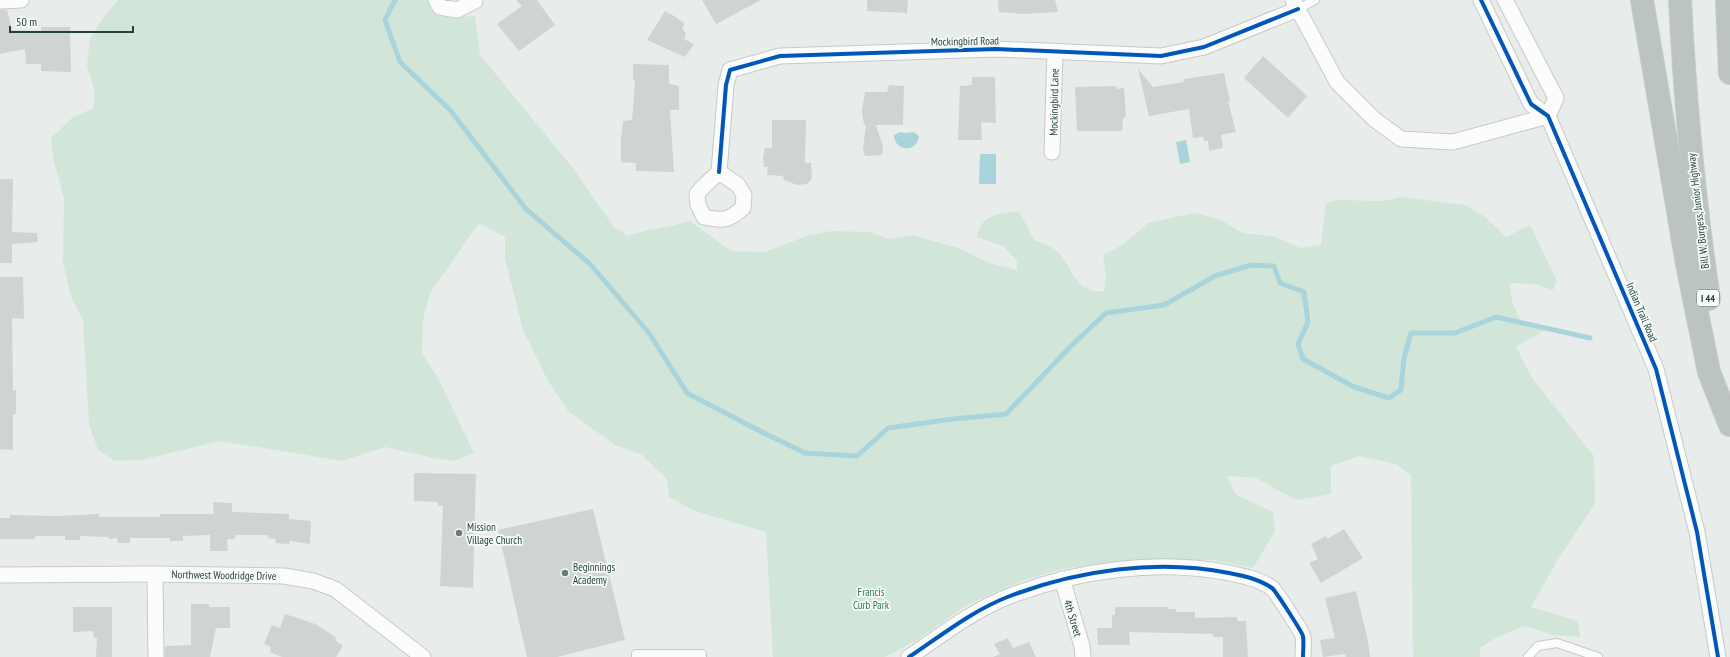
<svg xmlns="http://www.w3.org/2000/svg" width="1730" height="657" viewBox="0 0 1730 657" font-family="'PT Sans Narrow',sans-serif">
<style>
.green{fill:#d1e6d8}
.water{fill:#a9d4db}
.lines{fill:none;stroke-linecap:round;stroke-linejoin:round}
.stream{stroke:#a9d4db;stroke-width:5}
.building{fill:#cfd4d2}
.lane-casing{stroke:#c5cac8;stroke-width:10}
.street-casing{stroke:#c5cac8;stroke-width:17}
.highway-casing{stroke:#c3ccc9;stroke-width:24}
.lane{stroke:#fcfcfc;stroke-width:8}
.street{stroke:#fcfcfc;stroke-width:15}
.highway{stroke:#bcc4c2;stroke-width:22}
.cycleway-casing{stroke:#f7fbf9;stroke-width:6}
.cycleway{stroke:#0057b8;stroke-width:4}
.poi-dot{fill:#697e78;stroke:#f7fbf9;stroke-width:1.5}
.labels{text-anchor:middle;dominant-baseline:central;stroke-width:3.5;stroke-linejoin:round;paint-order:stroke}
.shield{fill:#f7fbf9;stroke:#637a73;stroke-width:1}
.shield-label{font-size:10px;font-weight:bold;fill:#24423a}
.street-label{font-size:11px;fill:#24423a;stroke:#f7fbf9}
.poi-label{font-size:11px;fill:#24423a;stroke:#f7fbf9;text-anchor:start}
.park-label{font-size:11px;fill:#2d7a4b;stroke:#f7fbf9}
</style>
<rect width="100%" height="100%" fill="#e8edeb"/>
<path class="green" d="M118,0H427L433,12L457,17L475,16L480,55L572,167L614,227L628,236C648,228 669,228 690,221L731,251L765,252L809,235L832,231L871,232L889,239L912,235L958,248L989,263L1017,270V261L1003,246L977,237C981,213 999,214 1019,211L1034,240C1040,243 1049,245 1054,249C1073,262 1072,295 1104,291L1106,276L1103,255L1122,245L1148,223L1194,213L1219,219L1243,233L1273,236L1300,248L1321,245L1326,203L1337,200L1383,201L1401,197L1465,205L1485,217L1506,237L1530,225L1557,281L1553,290L1535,284L1510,283L1512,302L1522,323L1547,329L1516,347L1532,378L1594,456L1595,503L1556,563L1531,607L1578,621L1580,637L1553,635L1524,626L1497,637L1480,648V657H1413L1411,476L1396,464L1359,456L1331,466V494L1296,500L1256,478L1227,476L1235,494L1273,512L1275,531L1253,568L1213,560H1166L1091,565L1063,569L1024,580L995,592L966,606L917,640L885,657H773L766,532L695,511L669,497L667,479L642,455L615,445L568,411L547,379L523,330L505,259V237L479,223L430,293L423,320L422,353L439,380L474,453L454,461L434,458L385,447L342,461L220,441L141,460L115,461L98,450L89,424L83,320L71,297L63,262L64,199L53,157L51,138L73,117L94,108V90L87,65L90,38L104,17Z"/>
<g class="water">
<path d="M900,132L906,133L914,132L919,136C917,154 894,151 894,135Z"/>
<polygon points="1186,140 1190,162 1180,164 1176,142"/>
<polygon points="980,154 996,154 996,184 979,184"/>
</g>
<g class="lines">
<polyline class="stream" points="395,0 385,20 400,62 450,110 526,209 590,264 649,333 687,393 758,430 805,453 857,456 888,428 953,419 1006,414 1071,346 1106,313 1164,305 1215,276 1251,265 1274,266 1280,283 1304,292 1308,322 1298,344 1303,359 1354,387 1389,398 1401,390 1404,358 1411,333 1455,333 1496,317 1590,338"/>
</g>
<g class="building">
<polygon points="516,0 537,0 555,25 519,51 497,24 522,6"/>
<polygon points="702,0 761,0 716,24"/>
<polygon points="867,0 908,0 907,13 867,11"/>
<polygon points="998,0 1055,0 1058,12 1024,14 999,12"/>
<polygon points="0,10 7,10 12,30 41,31 41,27 70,27 71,72 41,71 41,64 26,64 25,49 0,54"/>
<polygon points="665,11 674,16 685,24 682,28 686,34 684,39 694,44 685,57 647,40"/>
<polygon points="1263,56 1307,96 1288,118 1244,78"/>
<polygon points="633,64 669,65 669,84 679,86 679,110 670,110 674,172 636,171 636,163 621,162 621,139 623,121 632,120 635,81 633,79"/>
<polygon points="1138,69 1153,87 1184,82 1184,79 1224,73 1230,101 1228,101 1236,132 1221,135 1223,148 1209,151 1208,141 1204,141 1203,137 1193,138 1189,109 1149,116"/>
<polygon points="972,77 995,77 996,123 981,122 982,140 958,140 960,86 972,85"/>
<polygon points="889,85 904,86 903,125 876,125 883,147 882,155 865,156 863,148 866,125 864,125 862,111 865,92 887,92"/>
<polygon points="1116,86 1117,89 1124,88 1126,117 1123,118 1122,131 1077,131 1075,87"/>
<polygon points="772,120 806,120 805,163 811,163 812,179 807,184 797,185 784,180 783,176 767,175 768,167 764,167 763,157 765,148 772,148"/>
<polygon points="0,179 13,179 12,232 37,233 38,242 12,244 12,263 0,263"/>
<polygon points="0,277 23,277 24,319 12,318 13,390 16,390 16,414 13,414 13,450 0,449"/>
<polygon points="414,473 476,474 473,588 440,586 443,506 438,506 438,502 414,501"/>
<polygon points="213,502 232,503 232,512 289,514 289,519 311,521 310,544 290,541 289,544 275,543 276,539 268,538 268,535 235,535 235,539 227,539 228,551 210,551 210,535 183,536 183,541 170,541 170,538 130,538 130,543 118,543 117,538 109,539 109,537 80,536 80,540 65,540 65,536 35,536 35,539 0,539 0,518 10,518 10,515 57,516 99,514 99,517 160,517 160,514 214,514"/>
<polygon points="593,509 625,640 557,657 527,657 498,530"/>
<polygon points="1344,529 1363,558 1321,583 1309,563 1318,559 1311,544 1326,536 1327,539"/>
<polygon points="1356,591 1368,641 1370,657 1346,657 1345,654 1323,657 1320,640 1335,638 1325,598"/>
<polygon points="191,604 209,604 209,607 230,607 230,628 216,628 210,657 165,657 165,646 191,645"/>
<polygon points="73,607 112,607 112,657 96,657 97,638 94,638 93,631 73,632"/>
<polygon points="1115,607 1168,607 1168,609 1176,609 1176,612 1195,612 1195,618 1237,617 1237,621 1246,621 1248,657 1223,657 1223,637 1213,637 1213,634 1129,632 1130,645 1098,645 1097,628 1112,628 1112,615 1115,615"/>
<polygon points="285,614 315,624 337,638 335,640 343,646 336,657 282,657 270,652 271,647 264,644 272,625 280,628"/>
<polygon points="1008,638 1013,648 1029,642 1036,657 993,657 1000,654 994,644"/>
</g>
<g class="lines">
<defs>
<g id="lane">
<polyline points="1298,9 1315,0"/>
<polyline points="636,657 636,654 702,654 702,657"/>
<polyline points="1528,657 1538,646 1557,643 1598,657"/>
</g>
<g id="street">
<polyline points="436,0 440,7 457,10 475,1 475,0"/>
<polyline points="1293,0 1337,82 1374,119 1401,139 1453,142 1548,116"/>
<polyline points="1481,0 1531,104 1548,116 1656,369 1697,532 1718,657"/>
<polyline points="1505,0 1556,98 1548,116"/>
<polyline points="0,1 21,0"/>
<polyline points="1052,152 1055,51"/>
<polyline points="719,172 726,85 730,70 780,56 996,49 1161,56 1204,47 1298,9"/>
<path d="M719,172L738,185L744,195L743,208C728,221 723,221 704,217L698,205L697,194L704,186Z"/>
<polyline points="155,574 156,657"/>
<polyline points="0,575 155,574 284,576 313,581 335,589 423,657"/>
<polyline points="1062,579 1082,646 1083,657"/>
<path d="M909,657C942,635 973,610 1010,596C1078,570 1157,559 1229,573C1244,576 1259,579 1272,588C1275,590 1302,632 1303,636C1304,642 1303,650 1303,657"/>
</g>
<g id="highway">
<polyline points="1642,0 1687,264 1709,372 1730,425"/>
<path d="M1680,0C1685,100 1694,200 1709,299"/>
<polyline points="1727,0 1730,73"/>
</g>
</defs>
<use href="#lane" class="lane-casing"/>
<use href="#street" class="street-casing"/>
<use href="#highway" class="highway-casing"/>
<use href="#lane" class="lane"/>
<use href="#street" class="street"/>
<use href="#highway" class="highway"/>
<defs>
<g id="cycleway">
<polyline points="1481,0 1531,104 1548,116 1656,369 1697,532 1718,657"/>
<polyline points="719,172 726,85 730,70 780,56 996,49 1161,56 1204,47 1298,9"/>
<path d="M909,657C942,635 973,610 1010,596C1078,570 1157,559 1229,573C1244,576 1259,579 1272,588C1275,590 1302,632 1303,636C1304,642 1303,650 1303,657"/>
</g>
</defs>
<use href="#cycleway" class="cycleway-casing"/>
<use href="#cycleway" class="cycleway"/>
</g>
<g class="poi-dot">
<circle cx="459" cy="533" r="4"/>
<circle cx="565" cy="573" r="4"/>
</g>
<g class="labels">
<rect class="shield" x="1697" y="290" width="22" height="16" rx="3"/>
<g class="shield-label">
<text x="1708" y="298">I 44</text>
</g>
<g class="street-label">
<text transform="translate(965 41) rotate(-1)">Mockingbird Road</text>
<text transform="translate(1054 102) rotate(-89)">Mockingbird Lane</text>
<text transform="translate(1698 211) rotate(-97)">Bill W. Burgess, Junior Highway</text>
<text transform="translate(1642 312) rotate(67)">Indian Trail Road</text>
<text transform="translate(224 575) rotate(1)">Northwest Woodridge Drive</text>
<text transform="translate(1073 618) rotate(73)">4th Street</text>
</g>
<g class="poi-label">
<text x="467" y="527">Mission<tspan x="467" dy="13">Village Church</tspan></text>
<text x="573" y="567">Beginnings<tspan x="573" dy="13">Academy</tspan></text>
</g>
<g class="park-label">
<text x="871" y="592">Francis<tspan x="871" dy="13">Curb Park</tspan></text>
</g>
</g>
<path d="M10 26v6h123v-6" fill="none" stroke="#24423a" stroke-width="2"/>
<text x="16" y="26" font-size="12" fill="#24423a" stroke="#f7fbf9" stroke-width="3" paint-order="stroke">50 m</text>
</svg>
